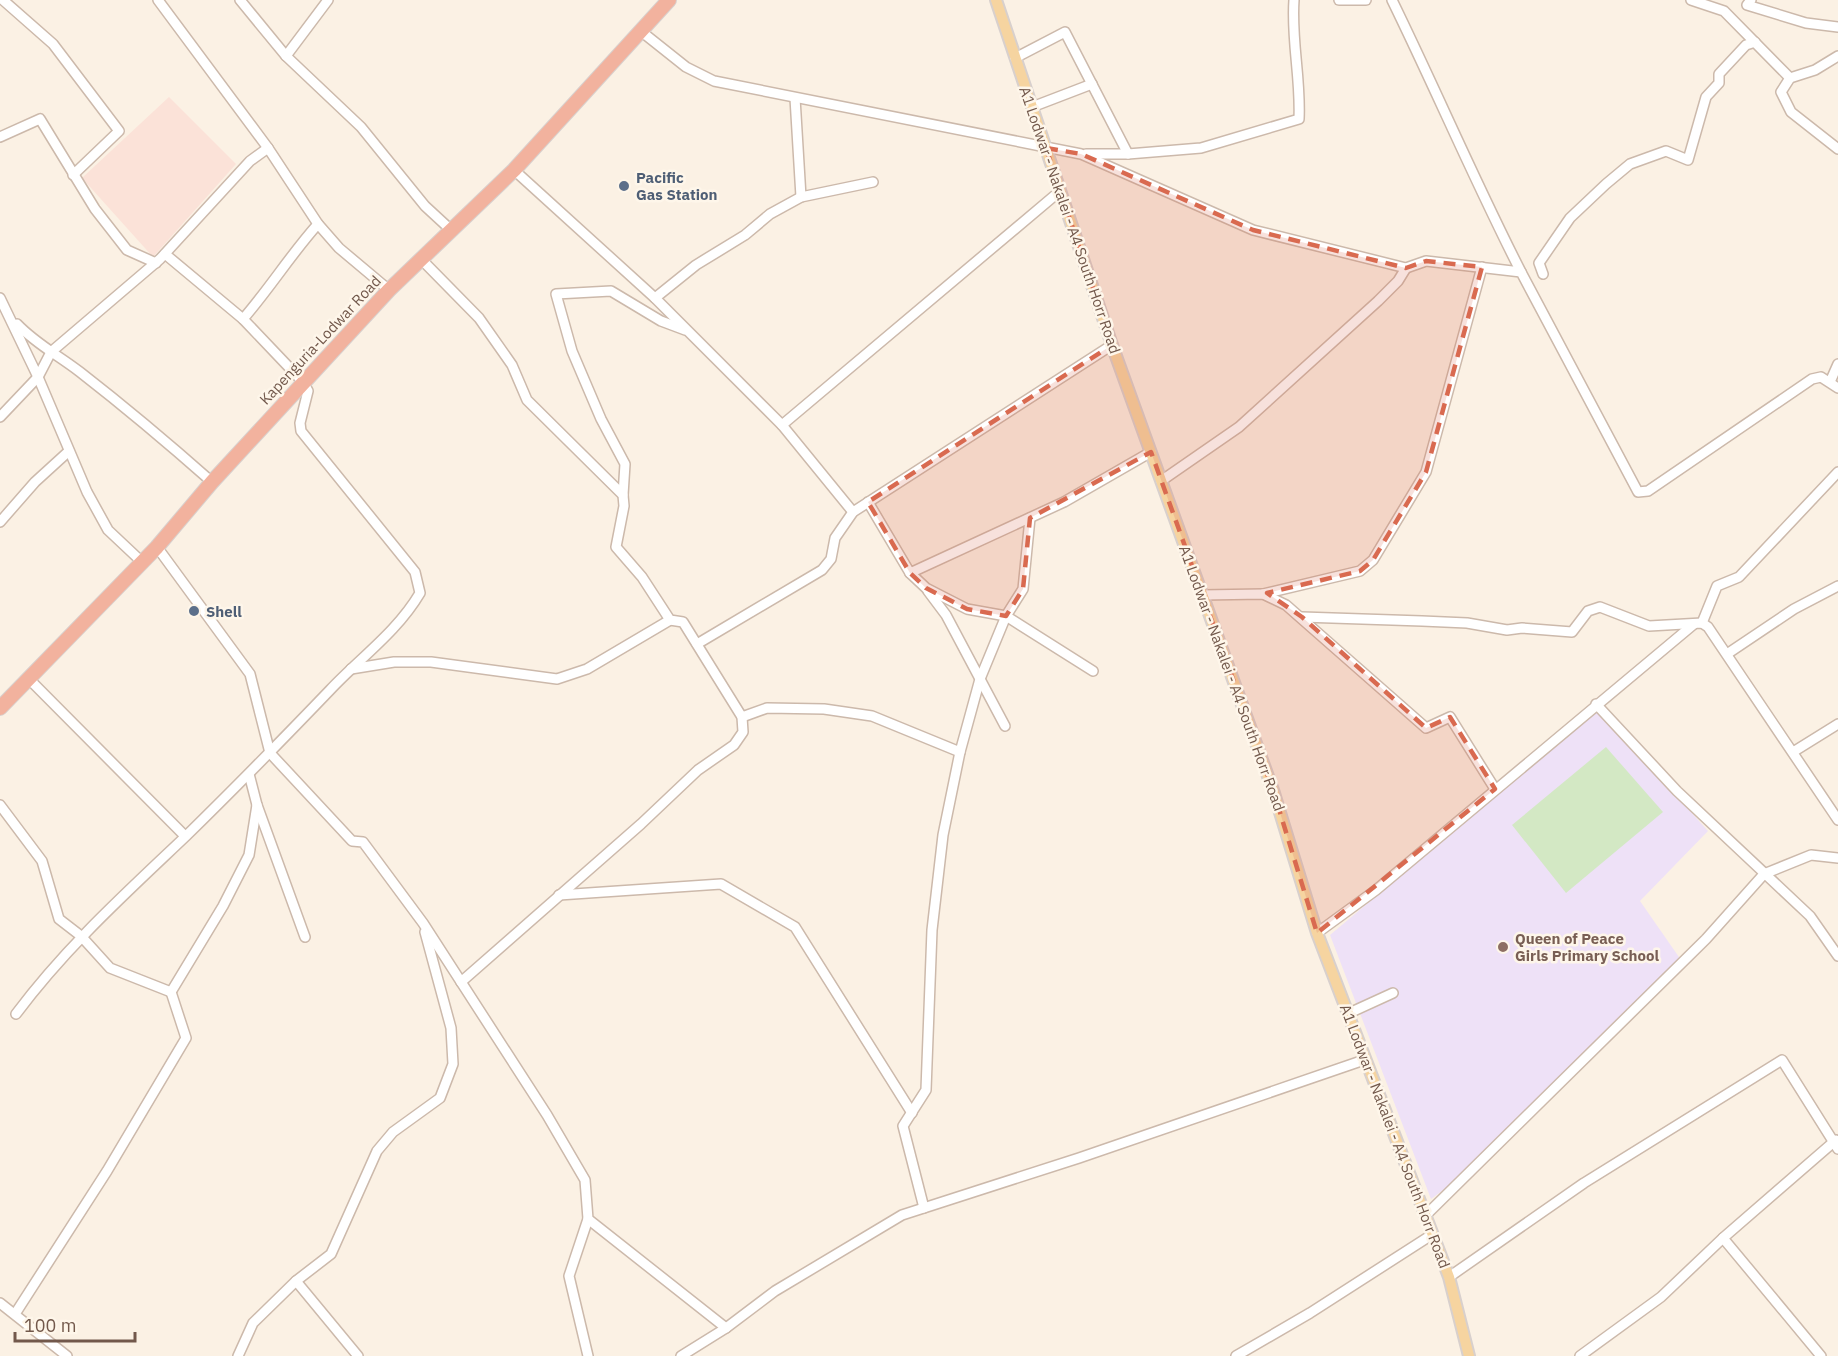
<svg xmlns="http://www.w3.org/2000/svg" width="1838" height="1356" viewBox="0 0 1838 1356" font-family="'IBM Plex Sans',sans-serif">
<style>
.commercial{fill:#fbe2d8}
.education{fill:#eee1f7}
.green{fill:#d3e8c4}
.lines{fill:none;stroke-linecap:round;stroke-linejoin:round}
.minor-casing{stroke:#ccb9ab;stroke-width:12}
.major-casing{stroke:#d8d0cd;stroke-width:14}
.highway-casing{stroke:#d8d0cd;stroke-width:16}
.minor{stroke:#fff;stroke-width:9}
.major{stroke:#f6d4a0;stroke-width:10}
.highway{stroke:#f2b29e;stroke-width:14}
.marked{fill:#d96a50;fill-opacity:0.2;stroke:#d96a50;stroke-width:4.5;stroke-dasharray:12 8;stroke-linejoin:round}
.service-dot{fill:#5c6f8a;stroke:#fef6ea;stroke-width:2}
.education-dot{fill:#8d6e63;stroke:#fef6ea;stroke-width:2}
.labels{text-anchor:middle;dominant-baseline:central;stroke-width:5;stroke-linejoin:round;paint-order:stroke}
.service-label{font-size:15px;font-weight:bold;fill:#4e5e75;stroke:#fef6ea;text-anchor:start}
.street-label{font-size:15px;fill:#72584b;stroke:#fef6ea}
.education-label{font-size:15px;font-weight:bold;fill:#785e54;stroke:#fef6ea;text-anchor:start}
</style>
<rect width="100%" height="100%" fill="#fbf1e4"/>
<polygon class="commercial" points="169,97 236,164 153,257 82,178"/>
<polygon class="education" points="1598,709 1708,831 1640,901 1681,960 1450,1185 1431,1199 1330,935"/>
<polygon class="green" points="1606,747 1663,812 1566,893 1512,825"/>
<g class="lines">
<defs>
<g id="minor">
<polyline points="3,0 53,44 119,131 73,175"/>
<polyline points="158,0 268,148 318,224 339,248 389,290"/>
<polyline points="240,0 286,56 361,127 425,206 451,230"/>
<polyline points="1339,0 1366,0"/>
<path d="M1392,0C1436,90 1475,182 1521,272"/>
<polyline points="1691,0 1724,11 1790,78"/>
<polyline points="1751,0 1747,5 1806,23 1838,27"/>
<polyline points="642,32 686,67 714,81 1081,154 1253,230 1406,268 1426,261 1521,272 1638,492 1648,491 1812,379 1821,377 1838,388"/>
<polyline points="286,56 328,0"/>
<polyline points="1838,56 1815,70 1790,78 1781,92 1791,112 1838,149"/>
<polyline points="1015,58 1065,32 1128,154"/>
<polyline points="795,98 801,197"/>
<polyline points="1032,107 1092,84"/>
<polyline points="0,137 40,119 95,209 127,250 156,263"/>
<path d="M1086,154H1128L1201,148L1299,119C1301,78 1291,40 1294,0"/>
<polyline points="514,170 655,298 782,425"/>
<polyline points="421,259 479,318 512,365 527,400 623,495 624,506 616,547 642,577 670,620 683,622 742,717 743,732 734,745 698,770 641,824 461,982"/>
<polyline points="1543,274 1539,263 1570,218 1606,184 1630,164 1666,151 1688,160 1706,97 1719,83 1719,74 1746,45 1755,42"/>
<polyline points="0,298 38,377 87,492 108,530 142,562"/>
<polyline points="655,298 696,265 745,235 770,214 801,197 873,182"/>
<path d="M243,319C270,288 291,254 318,224"/>
<path d="M17,324C36,344 58,355 80,372C125,407 169,444 212,482"/>
<polyline points="1830,382 1838,364"/>
<polyline points="0,417 38,377 51,352 160,259 250,161 268,148"/>
<polyline points="1161,481 1239,427 1378,301 1398,281 1406,268"/>
<polyline points="623,495 625,464 601,419 572,351 556,294 611,291 661,321 685,330"/>
<polyline points="868,502 910,573 1064,502 1151,452"/>
<polyline points="853,512 782,425 1060,191"/>
<polyline points="0,522 35,482 69,451"/>
<polyline points="157,547 250,674 270,753 352,841 363,842 423,923 547,1115 585,1180 588,1219 726,1328"/>
<polyline points="910,573 926,588 967,609 1006,616 1093,671"/>
<polyline points="928,591 946,615 1005,726"/>
<polyline points="1263,594 1360,571 1373,560 1426,472 1482,267"/>
<polyline points="1202,595 1263,594 1286,605 1426,728 1450,717 1495,789"/>
<polyline points="1302,617 1422,621 1467,623 1507,630 1522,628 1572,632 1588,611 1600,607 1649,626 1702,623 1708,627 1838,820"/>
<polyline points="1702,623 1717,586 1739,577 1838,472"/>
<polyline points="697,644 822,570 831,559 835,538 853,512 1112,345"/>
<polyline points="1727,654 1794,609 1838,586"/>
<polyline points="351,669 394,662 431,662 557,679 587,669 670,620"/>
<polyline points="29,679 185,836"/>
<polyline points="1596,704 1677,791 1810,916 1838,956"/>
<polyline points="742,717 767,708 824,709 872,716 960,752"/>
<polyline points="1793,752 1838,724"/>
<polyline points="249,774 257,805 305,937"/>
<polyline points="0,805 42,861 59,919 81,936 110,968 171,992"/>
<polyline points="559,895 721,884 795,927 912,1113"/>
<polyline points="1317,933 1376,890 1694,624"/>
<polyline points="171,992 223,906 249,855 257,805"/>
<path d="M16,1014C66,947 126,893 186,836C235,788 283,739 330,690C360,658 397,632 420,593L415,572L301,431L300,423L308,391L303,382L243,319L165,254"/>
<polyline points="1347,1014 1393,993"/>
<polyline points="924,1208 903,1126 926,1090 932,930 943,835 960,752 980,679 1006,616 1023,589 1030,518"/>
<polyline points="1426,1215 1706,939 1764,874 1811,855 1838,858"/>
<polyline points="1723,1238 1821,1356"/>
<polyline points="1449,1277 1584,1183 1782,1060 1838,1149"/>
<polyline points="296,1281 358,1356"/>
<polyline points="0,1303 67,1356"/>
<polyline points="15,1314 107,1171 186,1038 171,992"/>
<polyline points="238,1356 253,1323 296,1281 331,1254 377,1151 393,1132 440,1098 453,1064 451,1028 425,932"/>
<polyline points="588,1356 569,1276 588,1219"/>
<polyline points="681,1356 726,1328 775,1291 902,1215 1079,1158 1364,1060"/>
<polyline points="1236,1356 1310,1313 1433,1234"/>
<polyline points="1580,1356 1661,1297 1723,1238 1836,1140"/>
</g>
<polyline id="major" points="996,0 1112,345 1274,793 1317,933 1449,1277 1469,1356"/>
<polyline id="highway" points="0,708 157,547 212,482 389,290 514,170 669,0"/>
</defs>
<use href="#minor" class="minor-casing"/>
<use href="#major" class="major-casing"/>
<use href="#highway" class="highway-casing"/>
<use href="#minor" class="minor"/>
<use href="#major" class="major"/>
<use href="#highway" class="highway"/>
</g>
<path class="marked" d="M1046,148L1081,154L1253,230L1406,268L1426,261L1482,267L1426,472L1373,560L1360,571L1267,593L1302,617L1426,728L1450,717L1495,789L1317,933L1274,793L1151,452L1030,518L1023,589L1006,616L967,609L926,588L910,573L868,502L1112,345Z"/>
<g class="service-dot">
<circle cx="624" cy="186" r="6"/>
<circle cx="194" cy="611" r="6"/>
</g>
<circle class="education-dot" cx="1503" cy="947" r="6"/>
<g class="labels">
<g class="service-label">
<text x="636" y="177">Pacific<tspan x="636" dy="17">Gas Station</tspan></text>
<text x="206" y="611">Shell</text>
</g>
<g class="street-label">
<text transform="translate(1070 220) rotate(71)">A1 Lodwar - Nakalei - A4 South Horr Road</text>
<text transform="translate(320 340) rotate(-47)">Kapenguria-Lodwar Road</text>
<text transform="translate(1232 678) rotate(70)">A1 Lodwar - Nakalei - A4 South Horr Road</text>
<text transform="translate(1395 1136) rotate(69)">A1 Lodwar - Nakalei - A4 South Horr Road</text>
</g>
<g class="education-label">
<text x="1515" y="938">Queen of Peace<tspan x="1515" dy="17">Girls Primary School</tspan></text>
</g>
</g>
<path d="M15 1332v9h120v-9" fill="none" stroke="#72584b" stroke-width="3"/>
<text x="24" y="1332" font-size="18" fill="#72584b" stroke="#fef6ea" stroke-width="4.5" paint-order="stroke">100 m</text>
</svg>
